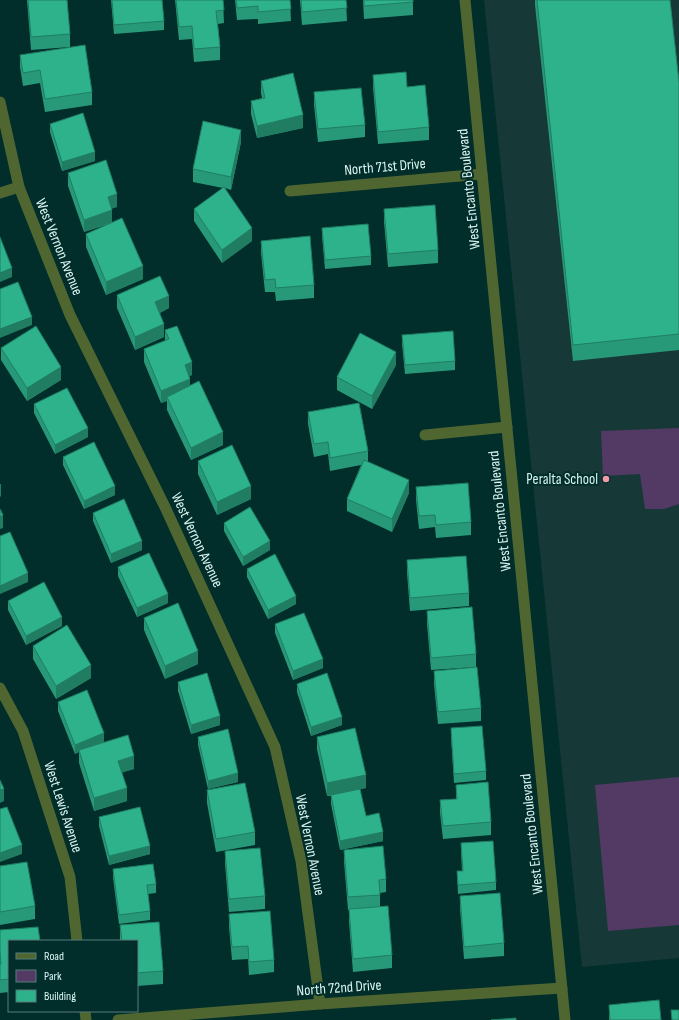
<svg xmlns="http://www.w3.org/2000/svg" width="679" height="1020" viewBox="0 0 679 1020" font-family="'Sofia Sans Condensed',sans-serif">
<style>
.built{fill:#163937}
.green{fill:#523a65}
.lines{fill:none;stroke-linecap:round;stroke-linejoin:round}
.minor{stroke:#4f6631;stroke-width:11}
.tertiary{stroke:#4f6631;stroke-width:11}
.wall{fill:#279978}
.shaded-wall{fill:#207d62}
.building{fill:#2db28c;stroke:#207d62}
.poi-dot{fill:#f39aa9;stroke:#012d2a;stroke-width:1.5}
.labels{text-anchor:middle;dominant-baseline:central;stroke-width:4;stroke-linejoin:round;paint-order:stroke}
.street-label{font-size:15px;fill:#daf5f2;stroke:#012d2a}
.poi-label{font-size:15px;fill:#daf5f2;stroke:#012d2a;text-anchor:end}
</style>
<rect width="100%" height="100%" fill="#012d2a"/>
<polygon class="built" points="484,0 679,0 679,958 582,967"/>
<g class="green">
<polygon points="679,428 679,504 664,509 645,509 640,474 603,476 601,431"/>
<polygon points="679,777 679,925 608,931 595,785"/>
</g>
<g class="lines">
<g class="minor">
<polyline points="0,102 19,187 70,315 165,507 275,747 301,861 320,1004"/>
<polyline points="290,191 482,174"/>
<polyline points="0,193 19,187"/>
<polyline points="425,435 507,427"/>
<polyline points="0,688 23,731 70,877 77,941"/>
<polyline points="85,1011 86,1020"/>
<polyline points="118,1020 320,1004 562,988"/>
</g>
<polyline class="tertiary" points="465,0 565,1020"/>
</g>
<g class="wall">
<polygon points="27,0 67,0 70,34 70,47 31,50"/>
<polygon points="111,0 162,0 164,21 164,30 114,34"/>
<polygon points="175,0 223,0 224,23 218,24 220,47 220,60 194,62 192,39 179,40"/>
<polygon points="235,0 290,0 291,21 258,24 258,19 237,20"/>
<polygon points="300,0 346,0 347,21 302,25"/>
<polygon points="363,0 413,0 413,15 364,19"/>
<polygon points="535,0 670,0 679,82 679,350 573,361 535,5"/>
<polygon points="20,55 92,92 92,105 45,112 40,83 23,86 20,67"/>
<polygon points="373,75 407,87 429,127 429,140 378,144 373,88"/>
<polygon points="261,81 303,128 257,138 251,114 251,101 262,98 261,93"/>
<polygon points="314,92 365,125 365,137 318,142 314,105"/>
<polygon points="50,124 95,161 62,171 50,132"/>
<polygon points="241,142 231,190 225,188 252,241 222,263 194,221 194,209 223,188 193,182 193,169"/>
<polygon points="68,173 117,207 112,208 112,222 143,279 106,295 86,247 86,234 112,223 84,232 68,186"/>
<polygon points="384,209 438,250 438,263 388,267 384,222"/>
<polygon points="322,228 371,256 371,265 325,269 322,236"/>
<polygon points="261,241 314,285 314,298 276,301 275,292 265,292 261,253"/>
<polygon points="117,295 169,308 160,313 164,337 135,350 117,308"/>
<polygon points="165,330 192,375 189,376 190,385 223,445 191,460 167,410 167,401 161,403 144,362 144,349 165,341"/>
<polygon points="402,335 455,361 455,370 405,374 402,344"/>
<polygon points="1,348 61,380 27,401 1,360"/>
<polygon points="396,365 372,409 337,390 337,377"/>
<polygon points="34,404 88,437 55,454 34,413"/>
<polygon points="308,412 368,451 368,462 409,493 392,532 347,511 347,499 361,465 330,471 328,454 314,457 308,424"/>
<polygon points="63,457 115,495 84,509 63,465"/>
<polygon points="198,461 251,499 217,515 198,474"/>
<polygon points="416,487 471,522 471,535 436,538 435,527 419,529 416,500"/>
<polygon points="93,513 142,550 111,563 93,521"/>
<polygon points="224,523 270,550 243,566 224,531"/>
<polygon points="407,560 469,593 469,606 410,611 407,573"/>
<polygon points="118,567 168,603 137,617 118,576"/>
<polygon points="247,569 296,604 268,619 247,577"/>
<polygon points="8,601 62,626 26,645 8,610"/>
<polygon points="427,611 476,654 476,667 431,670 427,624"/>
<polygon points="144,618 198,664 165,679 144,630"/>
<polygon points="275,624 323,668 293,680 275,633"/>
<polygon points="33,646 91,678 56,699 33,659"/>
<polygon points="434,671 481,708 481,721 438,724 434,684"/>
<polygon points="178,682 220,725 191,734 178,691"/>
<polygon points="297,684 342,725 311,736 297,692"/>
<polygon points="58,702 104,742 134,769 122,772 127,801 94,811 79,763 79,752 75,754 58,711"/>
<polygon points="451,728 486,771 486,780 454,783 451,737"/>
<polygon points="198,737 238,782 208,789 198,745"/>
<polygon points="317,737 366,788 360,789 366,816 383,841 340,850 331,804 331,796 327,796 317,749"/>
<polygon points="456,785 491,822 491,835 443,839 440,813 440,800 456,799"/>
<polygon points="207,790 255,832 255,845 216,852 207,803"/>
<polygon points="99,817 150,854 109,865 99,826"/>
<polygon points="461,843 496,882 496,890 458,894 457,871 462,871 461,852"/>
<polygon points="344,850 386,879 386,892 380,893 380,907 392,955 392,968 353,972 349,922 349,910 348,910 344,862"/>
<polygon points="225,851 265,896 265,909 229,912 225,864"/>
<polygon points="0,866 35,906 35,919 0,925"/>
<polygon points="113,869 156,884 156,893 148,894 150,911 150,920 119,924 113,878"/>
<polygon points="460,896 504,943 504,956 464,959 460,909"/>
<polygon points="229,914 274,960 274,972 249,975 248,959 232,960 229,927"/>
<polygon points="159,922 163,971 163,984 137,986 137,941 120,941 120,925"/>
<polygon points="0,930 9,941 9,992 0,993"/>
<polygon points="609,1005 661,1020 609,1020"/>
</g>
<g class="shaded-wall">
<polygon points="303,115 303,128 257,138 257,126"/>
<polygon points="241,130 241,142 231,190 231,177"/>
<polygon points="95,152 95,161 62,171 62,162"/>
<polygon points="117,194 117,207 108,210 108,197"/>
<polygon points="112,210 112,222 84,232 84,220"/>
<polygon points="252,228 252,241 222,263 222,250"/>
<polygon points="143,266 143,279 106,295 106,282"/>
<polygon points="12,268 12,277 0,282 0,273"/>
<polygon points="169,296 169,308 155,315 155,302"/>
<polygon points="32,317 32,325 0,338 0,329"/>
<polygon points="164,324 164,337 135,350 135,337"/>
<polygon points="396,352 396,365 372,409 372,396"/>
<polygon points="192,362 192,375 185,378 185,365"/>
<polygon points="61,367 61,380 27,401 27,388"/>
<polygon points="190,379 190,392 167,397 167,401 161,403 161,391"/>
<polygon points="88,428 88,437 55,454 55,445"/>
<polygon points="223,432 223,445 191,460 191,448"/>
<polygon points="409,480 409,493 392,532 392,519"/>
<polygon points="0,484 1,484 1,496 0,497"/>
<polygon points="115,486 115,495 84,509 84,501"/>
<polygon points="251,486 251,499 217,515 217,502"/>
<polygon points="3,515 3,528 0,529 0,517"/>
<polygon points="142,541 142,550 111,563 111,554"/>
<polygon points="270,541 270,550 243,566 243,557"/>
<polygon points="28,573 28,582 0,594 0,586"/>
<polygon points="168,594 168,603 137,617 137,608"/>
<polygon points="296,596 296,604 268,619 268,610"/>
<polygon points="62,617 62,626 26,645 26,636"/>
<polygon points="198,651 198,664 165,679 165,666"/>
<polygon points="323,659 323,668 293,680 293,671"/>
<polygon points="91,665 91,678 56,699 56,686"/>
<polygon points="220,716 220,725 191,734 191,725"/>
<polygon points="342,717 342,725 311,736 311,727"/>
<polygon points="104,733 104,742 79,750 79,752 75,754 75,745"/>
<polygon points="134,756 134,769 118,774 118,761"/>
<polygon points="238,773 238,782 208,789 208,781"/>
<polygon points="366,775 366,788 327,796 327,783"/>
<polygon points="127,788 127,801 94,811 94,798"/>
<polygon points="4,789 4,801 0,803 0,790"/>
<polygon points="383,832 383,841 340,850 340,841"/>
<polygon points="22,845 22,854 0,862 0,853"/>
<polygon points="150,846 150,854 109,865 109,856"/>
</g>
<g class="building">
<polygon points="28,0 67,0 70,34 31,37"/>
<polygon points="112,0 162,0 164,21 114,25"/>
<polygon points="176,0 223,0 224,10 216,11 220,47 194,49 192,26 179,27"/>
<polygon points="236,0 290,0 291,9 258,12 258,6 237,8"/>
<polygon points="301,0 346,0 347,8 302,12"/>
<polygon points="364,0 413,0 413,2 364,6"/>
<polygon points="537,0 670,0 679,82 679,334 573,345"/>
<polygon points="85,45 92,92 45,99 40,70 23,73 20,55"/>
<polygon points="406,72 407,87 425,85 429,127 378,132 373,75"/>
<polygon points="293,73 303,115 257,126 251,101 265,98 261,81"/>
<polygon points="361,88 365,125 318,129 314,92"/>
<polygon points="83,113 95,152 62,162 50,124"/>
<polygon points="203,121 241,130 231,177 193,169"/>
<polygon points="106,160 117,194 108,197 112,210 84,220 68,173"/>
<polygon points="224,187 252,228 222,250 194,209"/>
<polygon points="435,205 438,250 388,254 384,209"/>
<polygon points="122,218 143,266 106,282 86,234"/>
<polygon points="368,224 371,256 325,260 322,228"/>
<polygon points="310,236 314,285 276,288 275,279 265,280 261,241"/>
<polygon points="0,237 12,268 0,273"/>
<polygon points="160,276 169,296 155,302 164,324 135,337 117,295"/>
<polygon points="18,282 32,317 0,329 0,289"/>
<polygon points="36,326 61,367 27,388 1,348"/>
<polygon points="177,326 192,362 185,365 190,379 161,391 144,349 169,339 165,330"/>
<polygon points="453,331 455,361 405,365 402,335"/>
<polygon points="360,333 396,352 372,396 337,377"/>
<polygon points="199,381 223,432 191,448 167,397"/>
<polygon points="67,388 88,428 55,445 34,404"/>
<polygon points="359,403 368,451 330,458 328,442 314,444 308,412"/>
<polygon points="94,442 115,486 84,501 63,457"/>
<polygon points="232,445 251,486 217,502 198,461"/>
<polygon points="364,460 409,480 392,519 347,499"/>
<polygon points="468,483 471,522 436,525 435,515 419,516 416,487"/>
<polygon points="124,499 142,541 111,554 93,513"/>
<polygon points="250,507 270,541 243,557 224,523"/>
<polygon points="0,509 3,515 0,517"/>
<polygon points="10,532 28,573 0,586 0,536"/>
<polygon points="149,553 168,594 137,608 118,567"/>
<polygon points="275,554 296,596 268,610 247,569"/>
<polygon points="466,556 469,593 410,598 407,560"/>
<polygon points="44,582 62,617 26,636 8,601"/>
<polygon points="178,603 198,651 165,666 144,618"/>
<polygon points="472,607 476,654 431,658 427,611"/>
<polygon points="304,613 323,659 293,671 275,624"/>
<polygon points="67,625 91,665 56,686 33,646"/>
<polygon points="477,667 481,708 438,712 434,671"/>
<polygon points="207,673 220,716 191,725 178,682"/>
<polygon points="327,673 342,717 311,727 297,684"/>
<polygon points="87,690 104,733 75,745 58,702"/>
<polygon points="482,726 486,771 454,774 451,728"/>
<polygon points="355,728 366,775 327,783 317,737"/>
<polygon points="228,729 238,773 208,781 198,737"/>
<polygon points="128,735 134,756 118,761 127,788 94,798 79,750"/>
<polygon points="0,780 4,789 0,790"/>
<polygon points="488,782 491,822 443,826 440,800 457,799 456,785"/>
<polygon points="245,783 255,832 216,839 207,790"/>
<polygon points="360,789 366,816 379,813 383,832 340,841 331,795"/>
<polygon points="7,807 22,845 0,853 0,809"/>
<polygon points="140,807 150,846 109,856 99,817"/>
<polygon points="493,841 496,882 458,885 457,871 463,871 461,843"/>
<polygon points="383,846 386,879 379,880 380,895 348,897 344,850"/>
<polygon points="260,848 265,896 229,899 225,851"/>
<polygon points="27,862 35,906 0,912 0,866"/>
<polygon points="153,864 156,884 147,885 150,911 119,915 113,869"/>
<polygon points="500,893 504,943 464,947 460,896"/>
<polygon points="388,906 392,955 353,959 349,909"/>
<polygon points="270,911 274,960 249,962 248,946 232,947 229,914"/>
<polygon points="159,922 163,971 137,973 137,941 122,941 120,925"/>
<polygon points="38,927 40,941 9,941 9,979 0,980 0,964 1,964 0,951 0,930"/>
<polygon points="659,1000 661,1020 610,1020 609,1005"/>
<polygon points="671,1010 679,1010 679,1020 672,1020"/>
<polygon points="516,1018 516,1020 491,1020"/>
</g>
<circle class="poi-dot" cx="606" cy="479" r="4"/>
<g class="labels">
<g class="street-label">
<text transform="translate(385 167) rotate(-5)">North 71st Drive</text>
<text transform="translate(469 189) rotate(-96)">West Encanto Boulevard</text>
<text transform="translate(59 247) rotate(68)">West Vernon Avenue</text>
<text transform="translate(500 511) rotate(-96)">West Encanto Boulevard</text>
<text transform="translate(197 540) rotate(65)">West Vernon Avenue</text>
<text transform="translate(63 807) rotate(72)">West Lewis Avenue</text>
<text transform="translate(532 834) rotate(-96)">West Encanto Boulevard</text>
<text transform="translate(310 845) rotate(79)">West Vernon Avenue</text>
<text transform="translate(339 988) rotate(-4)">North 72nd Drive</text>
</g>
<g class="poi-label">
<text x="598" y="479">Peralta School</text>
</g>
</g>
<rect x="8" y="940" width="130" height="72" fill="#012d2a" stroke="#587d7a"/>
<rect x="16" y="953" width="20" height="6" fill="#4f6631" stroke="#587d7a"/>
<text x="44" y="960" font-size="12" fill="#daf5f2">Road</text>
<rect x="16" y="970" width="20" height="12" fill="#523a65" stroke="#587d7a"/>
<text x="44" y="980" font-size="12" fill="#daf5f2">Park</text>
<rect x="16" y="990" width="20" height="12" fill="#2db28c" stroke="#587d7a"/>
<text x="44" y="1000" font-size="12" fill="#daf5f2">Building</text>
</svg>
